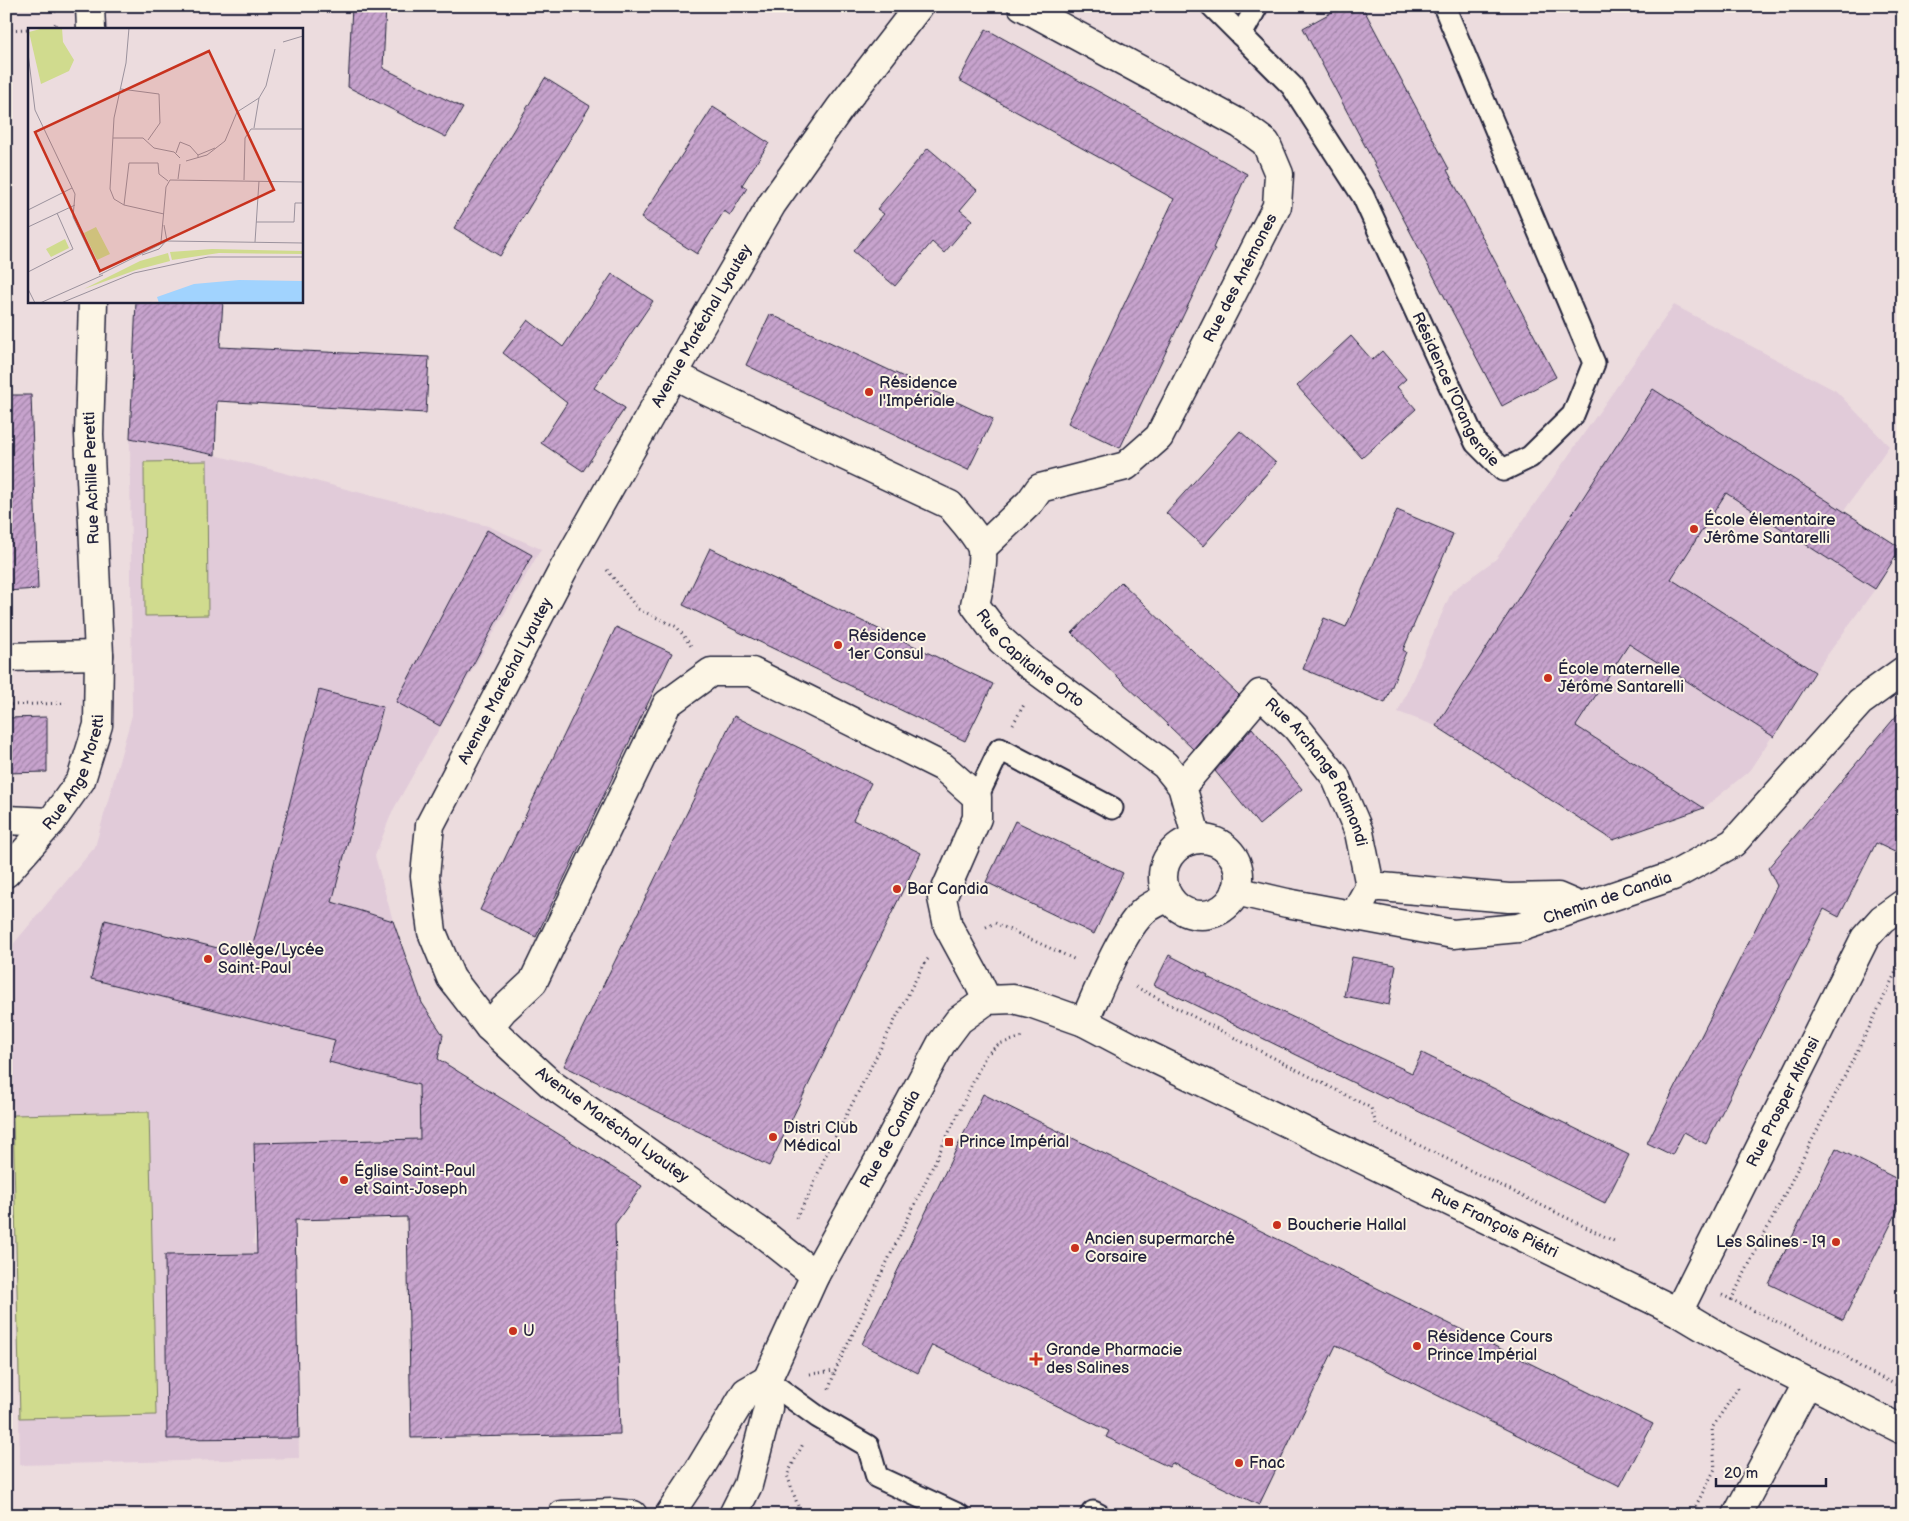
<svg xmlns="http://www.w3.org/2000/svg" width="1909" height="1521" viewBox="0 0 1909 1521" font-family="'Balsamiq Sans',sans-serif">
<style>
.built{fill:#e1cbd9}
.park{fill:#d0db8e;stroke:#797e64}
.building{fill:url(#building-hatch);stroke:#22223b}
.lines{fill:none;stroke-linecap:round;stroke-linejoin:round}
.lane-casing{stroke:#22223b;stroke-width:25}
.street-casing{stroke:#22223b;stroke-width:31}
.secondary-casing{stroke:#22223b;stroke-width:31}
.primary-casing{stroke:#22223b;stroke-width:31}
.path{stroke:#22223b;stroke-width:3;stroke-dasharray:1 4;stroke-linecap:butt}
.lane{stroke:#fcf5e5;stroke-width:21}
.street{stroke:#fcf5e5;stroke-width:28}
.secondary{stroke:#fcf5e5;stroke-width:28}
.primary{stroke:#fcf5e5;stroke-width:28}
.poi-dot{fill:#c8321e;stroke:#fcf5e5;stroke-width:2}
.labels{text-anchor:middle;dominant-baseline:central;stroke-width:4;stroke-linejoin:round;paint-order:stroke}
.street-label{font-size:16px;fill:#22223b;stroke:#fcf5e5}
.poi-label{font-size:16px;fill:#22223b;stroke:#fcf5e5;text-anchor:start}
.inset-road{fill:none;stroke:#9b929d;stroke-width:1}
.view{fill:#c8321e;fill-opacity:0.15;stroke:#c8321e;stroke-width:2.5}
.inset-edge{fill:none;stroke:#22223b;stroke-width:2.5}
</style>
<defs>
<pattern id="building-hatch" width="6" height="6" patternUnits="userSpaceOnUse" patternTransform="scale(1.25)"><rect width="6" height="6" fill="#c7a3cd"/><path d="M-1 1l2-2M0 6l6-6M5 7l2-2" fill="none" stroke="#a184a8"/></pattern>
</defs>
<rect width="100%" height="100%" fill="#ecdcde"/>
<filter id="ink" filterUnits="userSpaceOnUse"><feTurbulence type="fractalNoise" baseFrequency=".02" numOctaves="2"/><feDisplacementMap in="SourceGraphic" scale="10" xChannelSelector="R" yChannelSelector="G"/><feConvolveMatrix kernelMatrix="1 2 1 2 8 2 1 2 1" color-interpolation-filters="sRGB"/></filter>
<g filter="url(#ink)">
<g class="built">
<polygon points="1674,305 1836,391 1889,446 1844,511 1901,548 1875,589 1815,672 1749,771 1704,808 1613,840 1436,726 1398,712 1452,591 1496,559"/>
<polygon points="130,438 215,455 488,526 541,549 392,812 375,856 393,921 421,1003 443,1035 436,1067 419,1085 420,1122 434,1217 256,1221 253,1244 296,1254 299,1458 20,1465 10,948 95,847 132,715"/>
</g>
<g class="park">
<polygon points="207,461 208,615 145,616 144,462"/>
<polygon points="149,1112 156,1415 20,1418 13,1115"/>
</g>
<g class="building">
<polygon points="352,6 386,6 383,68 463,108 446,137 348,87"/>
<polygon points="1343,6 1362,6 1449,169 1447,170 1556,377 1502,406 1303,28"/>
<polygon points="986,29 1247,174 1213,248 1215,249 1120,448 1068,423 1174,199 959,80"/>
<polygon points="545,78 590,106 500,256 454,228"/>
<polygon points="713,107 769,143 742,185 747,188 730,215 724,211 697,254 641,218"/>
<polygon points="928,148 977,190 960,210 972,220 944,253 932,242 895,286 853,251 884,214 877,209"/>
<polygon points="612,274 653,301 594,388 625,408 583,471 541,443 567,403 503,353 528,320 563,347"/>
<polygon points="136,301 223,301 220,347 429,357 426,413 217,401 215,455 130,438"/>
<polygon points="770,314 993,419 968,470 746,365"/>
<polygon points="1351,336 1372,360 1382,351 1406,379 1397,387 1416,409 1362,458 1297,386"/>
<polygon points="1653,389 1901,548 1875,589 1726,493 1671,579 1815,672 1774,737 1629,644 1576,726 1704,808 1613,840 1436,726"/>
<polygon points="6,395 31,395 38,589 6,591"/>
<polygon points="1240,431 1276,463 1203,546 1166,513"/>
<polygon points="1397,510 1453,534 1403,650 1406,652 1385,703 1303,669 1324,618 1346,627"/>
<polygon points="487,530 532,555 440,726 396,702"/>
<polygon points="710,548 993,684 965,741 683,605"/>
<polygon points="1121,582 1239,695 1193,749 1072,633"/>
<polygon points="616,627 672,653 536,937 480,910"/>
<polygon points="319,690 383,707 332,902 393,921 422,1003 443,1035 438,1059 642,1186 615,1224 620,1434 411,1438 407,1217 295,1220 299,1438 167,1439 165,1255 257,1254 254,1143 420,1139 419,1085 329,1062 335,1040 91,979 105,920 250,956"/>
<polygon points="1903,708 1903,856 1876,843 1839,917 1824,909 1706,1144 1684,1132 1672,1155 1647,1143 1777,886 1768,868"/>
<polygon points="734,716 871,783 853,820 921,853 769,1166 564,1066"/>
<polygon points="47,717 47,772 6,773 6,718"/>
<polygon points="1252,728 1302,789 1259,825 1215,771"/>
<polygon points="1015,821 1123,873 1094,934 986,882"/>
<polygon points="1169,955 1208,975 1207,977 1412,1073 1422,1053 1629,1155 1605,1203 1389,1097 1387,1099 1358,1085 1154,985"/>
<polygon points="1352,957 1396,965 1389,1005 1344,996"/>
<polygon points="983,1094 1653,1424 1620,1486 1336,1345 1259,1505 1172,1463 1169,1467 1106,1437 1109,1431 932,1345 918,1373 862,1344"/>
<polygon points="1836,1148 1903,1182 1903,1200 1843,1320 1769,1284"/>
</g>
<g class="lines">
<defs>
<g id="lane">
<path id="s1" d="M1212,6L1292,86L1363,196L1476,443L1503,470L1530,457L1573,415L1594,363L1444,6"/>
<polyline points="1241,35 1257,6"/>
<polyline points="977,797 1000,749 1112,808"/>
<polyline points="767,1380 818,1417 868,1446 877,1477 959,1515"/>
<polyline points="1091,1515 1093,1512 1099,1515"/>
</g>
<g id="street">
<path id="s2" d="M673,374L700,388L950,505C960,518 974,531 981,546C985,558 978,592 975,605L1001,640L1028,664L1165,765L1182,786L1197,839"/>
<path id="s3" d="M982,548L1030,502L1040,488L1126,466L1159,437L1277,206L1279,174L1266,143L1240,124L1022,6"/>
<polyline points="6,657 99,655"/>
<path id="s4" d="M1182,786L1260,694L1296,727L1335,776L1359,832L1370,886"/>
<polyline points="6,820 51,822"/>
<circle cx="1201" cy="877" r="38"/>
<path id="s5" d="M1236,891L1287,903L1453,934L1518,928L1673,876L1733,843L1860,702L1903,671"/>
<polyline points="1361,902 1370,886 1509,898 1558,897 1579,906"/>
<path d="M1084,1022C1097,994 1122,929 1145,910C1151,905 1161,901 1168,897"/>
<polyline points="489,1027 503,1010 533,982 667,704 711,672 752,672 943,767 977,797 977,818 942,898 948,926 978,981 987,1000"/>
<path id="s6" d="M1678,1312L1865,938L1882,919L1903,904"/>
<polyline points="1737,1515 1808,1382"/>
</g>
<g id="secondary">
<polyline points="90,6 91,29"/>
<path id="s7" d="M6,873L51,822L81,780L98,725L99,655L89,434L93,301"/>
<path id="s8" d="M815,1275L762,1233L551,1084L489,1027L451,978L432,932L425,876L430,825L563,570L699,329L772,204L840,108L919,6"/>
<polyline points="669,1515 699,1470 746,1392 767,1380"/>
<path id="s9" d="M733,1515L748,1485L768,1408L767,1380L815,1275L885,1149L941,1044L959,1020L987,1000L1013,999L1033,1004L1084,1022L1143,1053L1678,1312L1730,1343L1903,1430"/>
</g>
<polyline id="primary" points="562,1515 612,1513 633,1515"/>
</defs>
<use href="#lane" class="lane-casing"/>
<use href="#street" class="street-casing"/>
<use href="#secondary" class="secondary-casing"/>
<use href="#primary" class="primary-casing"/>
<g class="path">
<polyline points="47,6 57,12"/>
<polyline points="53,29 57,20"/>
<polyline points="6,30 29,29"/>
<polyline points="607,570 638,609 677,627 691,646"/>
<polyline points="6,705 66,703"/>
<polyline points="1013,724 1025,703"/>
<polyline points="986,927 995,923 1076,960"/>
<polyline points="1136,987 1371,1108 1376,1124 1616,1242"/>
<polyline points="796,1218 810,1193 824,1159 923,965 928,959"/>
<polyline points="1722,1295 1843,1354 1863,1369 1903,1388"/>
<polyline points="1731,1300 1871,1024 1903,957"/>
<polyline points="810,1374 835,1371 986,1055 999,1044 1023,1037"/>
<polyline points="829,1389 835,1371"/>
<polyline points="794,1515 798,1506 787,1475 804,1442"/>
<polyline points="1691,1515 1715,1469 1712,1428 1740,1385"/>
</g>
<use href="#lane" class="lane"/>
<use href="#street" class="street"/>
<use href="#secondary" class="secondary"/>
<use href="#primary" class="primary"/>
</g>
</g>
<g class="poi-dot">
<circle cx="869" cy="392" r="5"/>
<circle cx="1694" cy="529" r="5"/>
<circle cx="838" cy="645" r="5"/>
<circle cx="1548" cy="678" r="5"/>
<circle cx="897" cy="889" r="5"/>
<circle cx="208" cy="959" r="5"/>
<circle cx="773" cy="1137" r="5"/>
<rect x="944" y="1137" width="10" height="10" rx="2.5"/>
<circle cx="344" cy="1180" r="5"/>
<circle cx="1277" cy="1225" r="5"/>
<circle cx="1836" cy="1242" r="5"/>
<circle cx="1075" cy="1248" r="5"/>
<circle cx="513" cy="1331" r="5"/>
<circle cx="1417" cy="1346" r="5"/>
<path d="M1033.5 1351.5h5v5h5v5h-5v5h-5v-5h-5v-5h5z"/>
<circle cx="1239" cy="1463" r="5"/>
</g>
<g class="labels">
<g class="street-label">
<text stroke="none"><textPath href="#s3" startOffset="395">Rue des Anémones</textPath></text>
<text stroke="none"><textPath href="#s8" startOffset="1198">Avenue Maréchal Lyautey</textPath></text>
<text stroke="none"><textPath href="#s1" startOffset="459">Résidence l'Orangeraie</textPath></text>
<text transform="translate(92 478) rotate(-92)">Rue Achille Peretti</text>
<text stroke="none"><textPath href="#s2" startOffset="495">Rue Capitaine Orto</textPath></text>
<text stroke="none"><textPath href="#s8" startOffset="792">Avenue Maréchal Lyautey</textPath></text>
<text stroke="none"><textPath href="#s7" startOffset="124">Rue Ange Moretti</textPath></text>
<text stroke="none"><textPath href="#s4" startOffset="219">Rue Archange Raimondi</textPath></text>
<text stroke="none"><textPath href="#s5" startOffset="381">Chemin de Candia</textPath></text>
<text stroke="none"><textPath href="#s6" startOffset="235">Rue Prosper Alfonsi</textPath></text>
<text transform="translate(612 1125) rotate(36)">Avenue Maréchal Lyautey</text>
<text stroke="none"><textPath href="#s9" startOffset="412">Rue de Candia</textPath></text>
<text stroke="none"><textPath href="#s9" startOffset="1142">Rue François Piétri</textPath></text>
</g>
<g class="poi-label">
<text x="879" y="383">Résidence<tspan x="879" dy="18">l'Impériale</tspan></text>
<text x="1704" y="520">École élementaire<tspan x="1704" dy="18">Jérôme Santarelli</tspan></text>
<text x="848" y="636">Résidence<tspan x="848" dy="18">1er Consul</tspan></text>
<text x="1558" y="669">École maternelle<tspan x="1558" dy="18">Jérôme Santarelli</tspan></text>
<text x="907" y="889">Bar Candia</text>
<text x="218" y="950">Collège/Lycée<tspan x="218" dy="18">Saint-Paul</tspan></text>
<text x="783" y="1128">Distri Club<tspan x="783" dy="18">Médical</tspan></text>
<text x="959" y="1142">Prince Impérial</text>
<text x="354" y="1171">Église Saint-Paul<tspan x="354" dy="18">et Saint-Joseph</tspan></text>
<text x="1287" y="1225">Boucherie Hallal</text>
<text x="1085" y="1239">Ancien supermarché<tspan x="1085" dy="18">Corsaire</tspan></text>
<text x="1826" y="1242" text-anchor="end">Les Salines - I9</text>
<text x="523" y="1331">U</text>
<text x="1427" y="1337">Résidence Cours<tspan x="1427" dy="18">Prince Impérial</tspan></text>
<text x="1046" y="1350">Grande Pharmacie<tspan x="1046" dy="18">des Salines</tspan></text>
<text x="1249" y="1463">Fnac</text>
</g>
</g>
<g transform="translate(28 28)">
<rect width="275" height="275" fill="#ecdcde"/>
<path d="M184,221L275,223V226L191,225L144,232L142,224ZM140,225L142,233L108,242L56,261L112,233Z" fill="#d0db8e"/>
<path d="M16,0H34L35,14L46,32L41,43L13,56L1,4ZM68,199L82,226L69,232L56,205ZM37,211L41,220L23,229L18,221Z" fill="#d0db8e"/>
<path d="M211,252L275,253V275H131L129,269L166,256Z" fill="#a1d3fe"/>
<path class="inset-road" d="M101,0L98,35L86,90L82,161L86,171L96,177L136,186M255,14L275,8M0,25L7,82L47,166L45,189L72,245M93,61L131,66L132,95L120,112M226,100L231,70M85,110H115L126,120L146,124L152,130M148,125L152,114L162,118L170,127M170,130V127L187,120M158,133L179,127L197,113L209,84L231,70L238,58L247,21M150,151L152,136M216,152L217,110L223,101H275M96,177L101,135H130L131,146L140,153M0,182L44,160M228,194H266L267,175H275M136,197L139,213M0,199L47,177M133,214L138,159L142,152L275,154M227,214L231,153M114,227L131,221L138,213M0,244L45,221L29,185M71,247L139,213L275,215M0,261L7,275M12,275L75,247M33,275L106,245L180,229H275"/>
<path class="view" d="M181,23L246,162L72,243L7,104Z"/>
<rect width="275" height="275" class="inset-edge"/>
</g>
<rect width="1909" height="1521" fill="none" stroke="#fcf5e5" stroke-width="25"/>
<rect x="12" y="12" width="1884" height="1496" fill="none" stroke="#22223b" stroke-width="2" filter="url(#ink)"/>
<path d="M1716 1478v8h110v-8" fill="none" stroke="#22223b" stroke-width="2.5"/>
<text x="1724" y="1478" font-size="15" fill="#22223b" stroke="#fcf5e5" stroke-width="4" paint-order="stroke">20 m</text>
</svg>
